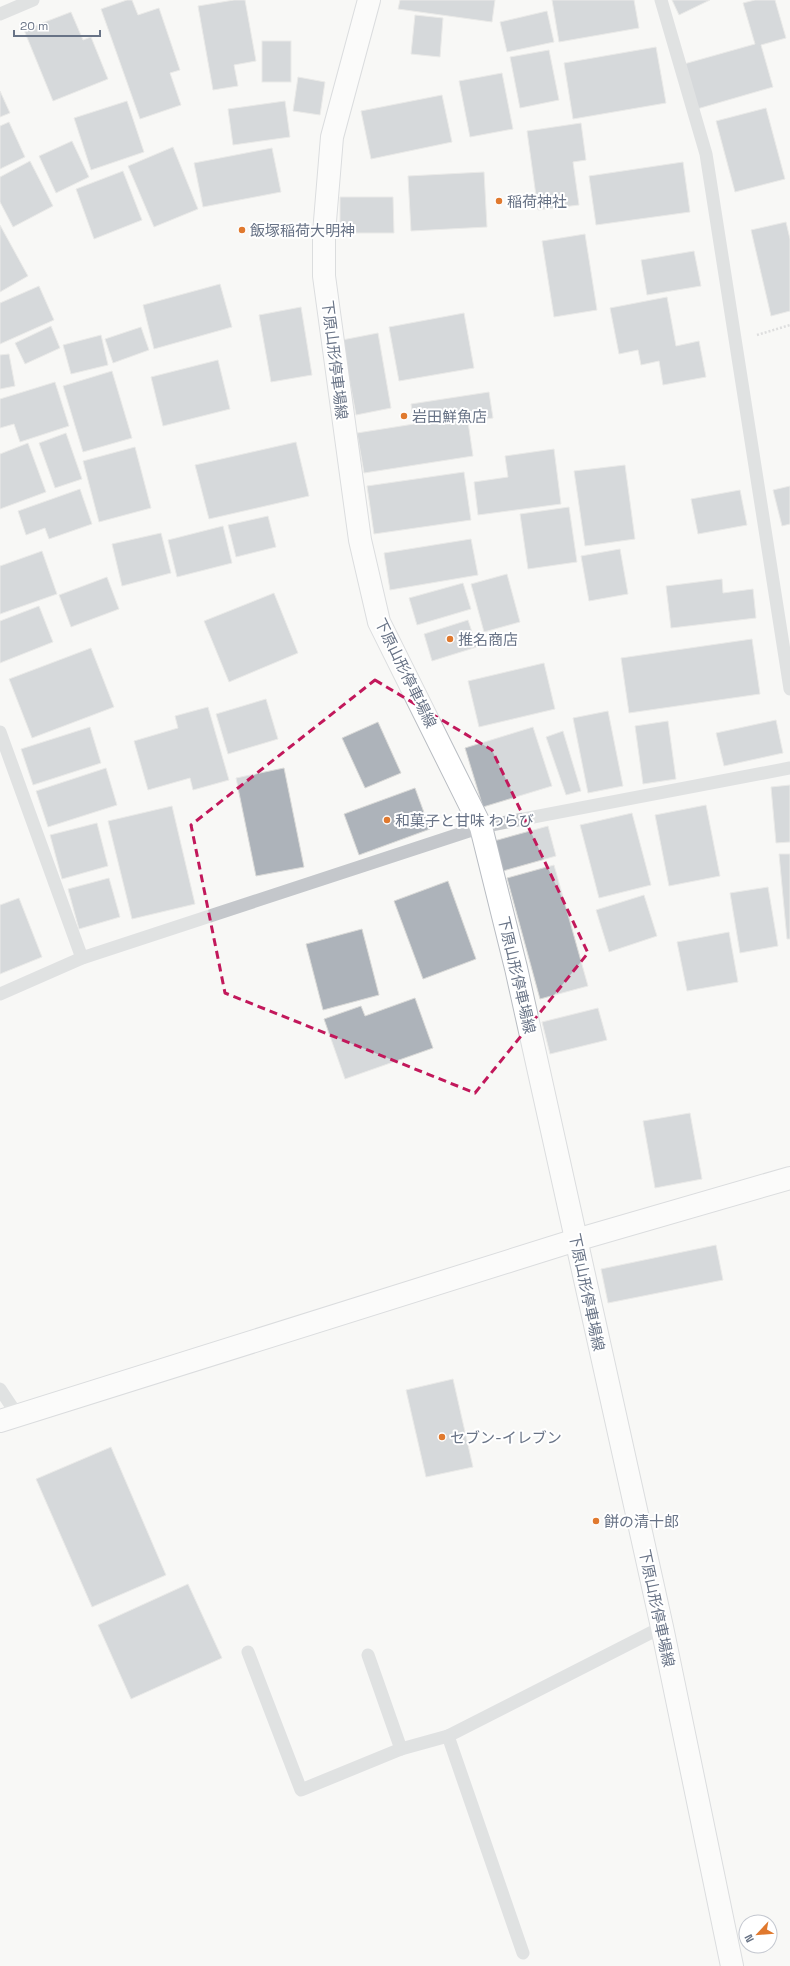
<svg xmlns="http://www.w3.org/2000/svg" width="790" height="1966" viewBox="0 0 790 1966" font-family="'Space Grotesk','Noto Sans JP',sans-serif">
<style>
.building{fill:#adb3ba;stroke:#dadad8}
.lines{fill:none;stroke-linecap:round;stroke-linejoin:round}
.secondary-casing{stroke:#b8bcc2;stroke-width:24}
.path{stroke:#bebfc2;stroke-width:2.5;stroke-dasharray:2 2;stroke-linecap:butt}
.lane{stroke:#c4c7cb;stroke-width:13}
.secondary{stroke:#fff;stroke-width:22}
.marked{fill:none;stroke:#c2185b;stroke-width:3;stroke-dasharray:8 5;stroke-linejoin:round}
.poi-dot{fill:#e0792e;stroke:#fff;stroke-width:1.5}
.labels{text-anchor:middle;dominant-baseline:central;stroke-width:4;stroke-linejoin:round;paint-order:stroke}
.poi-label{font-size:15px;fill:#687386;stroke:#fff;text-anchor:start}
.street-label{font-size:15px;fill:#687386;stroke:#fff}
</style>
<rect width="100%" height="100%" fill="#f8f8f6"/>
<g class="building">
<polygon points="127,0 132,0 138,15 159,8 180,70 170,73 181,105 140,119 101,9"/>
<polygon points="234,0 245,0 256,61 234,65 238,86 213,90 198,6"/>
<polygon points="400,0 495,0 492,22 398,9"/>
<polygon points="552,0 634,0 639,28 559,42"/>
<polygon points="672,0 710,0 679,15"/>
<polygon points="755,0 775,0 786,38 761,45 773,87 697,109 684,64 755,44 743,3"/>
<polygon points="547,11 554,42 507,52 500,22"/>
<polygon points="71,12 83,40 91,37 108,79 53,101 24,30"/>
<polygon points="415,15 443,18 440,57 411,54"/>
<rect x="262" y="41" width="29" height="41"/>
<polygon points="656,47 666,103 573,119 564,63"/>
<polygon points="549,50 559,100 520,108 510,57"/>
<polygon points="502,73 513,129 470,137 459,81"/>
<polygon points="298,77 325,82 320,115 293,111"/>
<polygon points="0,91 10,113 0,117"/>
<polygon points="442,95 452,142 371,159 361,111"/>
<polygon points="127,101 144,152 91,170 74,118"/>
<polygon points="285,101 290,137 233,145 228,109"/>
<polygon points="766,108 785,179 735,192 716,121"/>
<polygon points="9,122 25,157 0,169 0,126"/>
<polygon points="581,123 586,160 573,162 579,205 538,210 527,131"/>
<polygon points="72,141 89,177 56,193 39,156"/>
<polygon points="173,147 198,209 154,227 128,166"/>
<polygon points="272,148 281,192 203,207 194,163"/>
<polygon points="30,161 53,206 13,227 0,202 0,177"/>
<polygon points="683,162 690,212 596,225 589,176"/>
<polygon points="123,171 142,220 94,239 76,189"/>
<polygon points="484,172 487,227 411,231 408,176"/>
<polygon points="340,197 393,197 394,233 340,233"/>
<polygon points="786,222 790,239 790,311 771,316 751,230"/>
<polygon points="0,225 28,276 0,292"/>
<polygon points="585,234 597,310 554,317 542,241"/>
<polygon points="694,251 701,286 647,295 641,260"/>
<polygon points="220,284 232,327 154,349 143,305"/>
<polygon points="39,286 54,320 0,344 0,303"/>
<polygon points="667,297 676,346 699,341 706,377 663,385 659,361 641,365 638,350 619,354 610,308"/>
<polygon points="301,307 312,375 271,382 259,315"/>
<polygon points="464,313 474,368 399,381 389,327"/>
<polygon points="51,326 60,348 25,364 15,343"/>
<polygon points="141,327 149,350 113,363 105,339"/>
<polygon points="378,333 391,408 356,415 342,340"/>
<polygon points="101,335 108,365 71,374 63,345"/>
<polygon points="9,354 15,386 0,389 0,355"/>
<polygon points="218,360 230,409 163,426 151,377"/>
<polygon points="112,371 132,438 83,452 63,386"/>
<polygon points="55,382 69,426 20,442 14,424 0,428 0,399"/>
<polygon points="489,392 493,418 468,422 473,456 364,473 357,433 414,424 411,404"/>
<polygon points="66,433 82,479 55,488 39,443"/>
<polygon points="296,442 309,496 209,519 195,465"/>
<polygon points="28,443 46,492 0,509 0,454"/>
<polygon points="135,447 151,508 99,522 83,461"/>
<polygon points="554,449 561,504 478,515 474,482 508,477 505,456"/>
<polygon points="625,465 635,539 585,546 574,471"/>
<polygon points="464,472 471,520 374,534 367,486"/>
<polygon points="790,486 790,524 782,526 773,490"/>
<polygon points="80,489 92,524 49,539 45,528 26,535 18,511"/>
<polygon points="740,490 747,525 698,534 691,499"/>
<polygon points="569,507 577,562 528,569 520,514"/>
<polygon points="268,516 276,547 236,557 228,525"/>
<polygon points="223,526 232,563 177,577 168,540"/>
<polygon points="161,533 171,573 122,586 112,544"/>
<polygon points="471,539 478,575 390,590 384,553"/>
<polygon points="620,549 628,594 589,601 581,556"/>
<polygon points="42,551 57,594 0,614 0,566"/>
<polygon points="507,574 520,622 484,632 471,584"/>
<polygon points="107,577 119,609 71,627 59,595"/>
<polygon points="722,579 723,593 753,589 756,618 671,628 666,586"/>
<polygon points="463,583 471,609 417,625 409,598"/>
<polygon points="274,593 298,653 229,682 204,621"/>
<polygon points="39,606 53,642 0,663 0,621"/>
<polygon points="468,620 477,647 432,661 424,634"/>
<polygon points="752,639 760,694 629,713 621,658"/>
<polygon points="91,648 114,707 32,738 9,679"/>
<polygon points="544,663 555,709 479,727 468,681"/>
<polygon points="266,699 278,739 228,754 216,714"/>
<polygon points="208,707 229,780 193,790 190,778 148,790 134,741 178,728 175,716"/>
<polygon points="608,711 623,786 588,793 573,718"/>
<polygon points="776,720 783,753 724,766 716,733"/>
<polygon points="668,721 676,779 643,784 635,726"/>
<polygon points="378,722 401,773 365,788 342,738"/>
<polygon points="90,727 101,763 33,785 21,749"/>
<polygon points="533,727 552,786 483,807 465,748"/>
<polygon points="563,731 581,791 566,795 546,737"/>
<polygon points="106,768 117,805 48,827 36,791"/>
<polygon points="284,768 304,867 256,876 236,778"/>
<polygon points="790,785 790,842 776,843 771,787"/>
<polygon points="415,788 430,829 359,855 344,814"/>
<polygon points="706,805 720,876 669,886 655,815"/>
<polygon points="172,806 195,904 132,919 108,821"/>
<polygon points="632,813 651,885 599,898 580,825"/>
<polygon points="97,823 108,866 62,879 50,835"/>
<polygon points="548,826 556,856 503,871 494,841"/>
<polygon points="779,854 790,854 790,939 787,939"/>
<polygon points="554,865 588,986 540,999 507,878"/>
<polygon points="109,878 120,917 79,929 68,889"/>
<polygon points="448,881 476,959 423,979 394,901"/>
<polygon points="768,887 778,946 740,953 730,893"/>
<polygon points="644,895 657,936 609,952 596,910"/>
<polygon points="19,898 42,957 0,974 0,905"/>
<polygon points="362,929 379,995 323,1010 306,944"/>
<polygon points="729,932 738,982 687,991 677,942"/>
<polygon points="415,998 433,1048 345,1079 324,1019 361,1006 365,1016"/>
<polygon points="598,1008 607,1040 550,1054 542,1022"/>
<polygon points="690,1113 702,1179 655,1188 643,1121"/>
<polygon points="716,1245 723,1280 608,1303 601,1269"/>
<polygon points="453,1379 473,1467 426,1477 406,1390"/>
<polygon points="111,1447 166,1575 92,1607 36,1479"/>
<polygon points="188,1584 222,1658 131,1699 98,1625"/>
</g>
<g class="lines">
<defs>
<g id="secondary">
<polyline points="369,0 332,137 324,233 324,276 360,540 379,622 481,827 516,968 662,1627 732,1966"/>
<polyline points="0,1421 576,1240 790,1178"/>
</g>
</defs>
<use href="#secondary" class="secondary-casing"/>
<polyline class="path" points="757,335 790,325"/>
<g class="lane">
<polyline points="661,0 706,154 790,689"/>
<polyline points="0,14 33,0"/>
<polyline points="0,732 82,958"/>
<polyline points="0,994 82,958 481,827 790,768"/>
<polyline points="0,1389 18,1416"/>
<polyline points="248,1652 301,1790 401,1749 448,1736 662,1627"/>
<polyline points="368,1655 401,1749"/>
<polyline points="448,1736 523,1953"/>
</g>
<use href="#secondary" class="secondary"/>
</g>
<path d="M0 0H790V1966H0ZM375,680L492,750L588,953L475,1093L225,993L191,825Z" fill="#f8f8f6" fill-opacity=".55" fill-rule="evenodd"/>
<path class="marked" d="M375,680L492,750L588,953L475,1093L225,993L191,825Z"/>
<g class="poi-dot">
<circle cx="499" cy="201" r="4"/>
<circle cx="242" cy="230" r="4"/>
<circle cx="404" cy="416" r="4"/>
<circle cx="450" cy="639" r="4"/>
<circle cx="387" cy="820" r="4"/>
<circle cx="442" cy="1437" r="4"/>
<circle cx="596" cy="1521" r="4"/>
</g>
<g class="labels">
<g class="poi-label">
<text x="507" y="201">稲荷神社</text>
<text x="250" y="230">飯塚稲荷大明神</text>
<text x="412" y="416">岩田鮮魚店</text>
<text x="458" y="639">推名商店</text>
<text x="395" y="820">和菓子と甘味 わらび</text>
<text x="450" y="1437">セブン-イレブン</text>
<text x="604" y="1521">餅の清十郎</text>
</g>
<g class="street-label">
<text transform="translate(335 360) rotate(83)">下原山形停車場線</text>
<text transform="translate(406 673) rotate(64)">下原山形停車場線</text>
<text transform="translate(517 975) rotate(77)">下原山形停車場線</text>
<text transform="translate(587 1292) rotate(78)">下原山形停車場線</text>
<text transform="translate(657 1608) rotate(78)">下原山形停車場線</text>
</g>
</g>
<g transform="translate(758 1934) rotate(244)"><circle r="19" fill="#ffffff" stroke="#c3c7cf"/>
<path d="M0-3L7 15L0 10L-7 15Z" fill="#e0792e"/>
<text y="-6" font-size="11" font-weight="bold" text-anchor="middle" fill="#687386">N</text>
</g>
<path d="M14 30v6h86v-6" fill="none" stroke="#687386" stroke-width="2"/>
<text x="20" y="30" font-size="12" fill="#687386" stroke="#ffffff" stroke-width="3" paint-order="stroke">20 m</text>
</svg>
